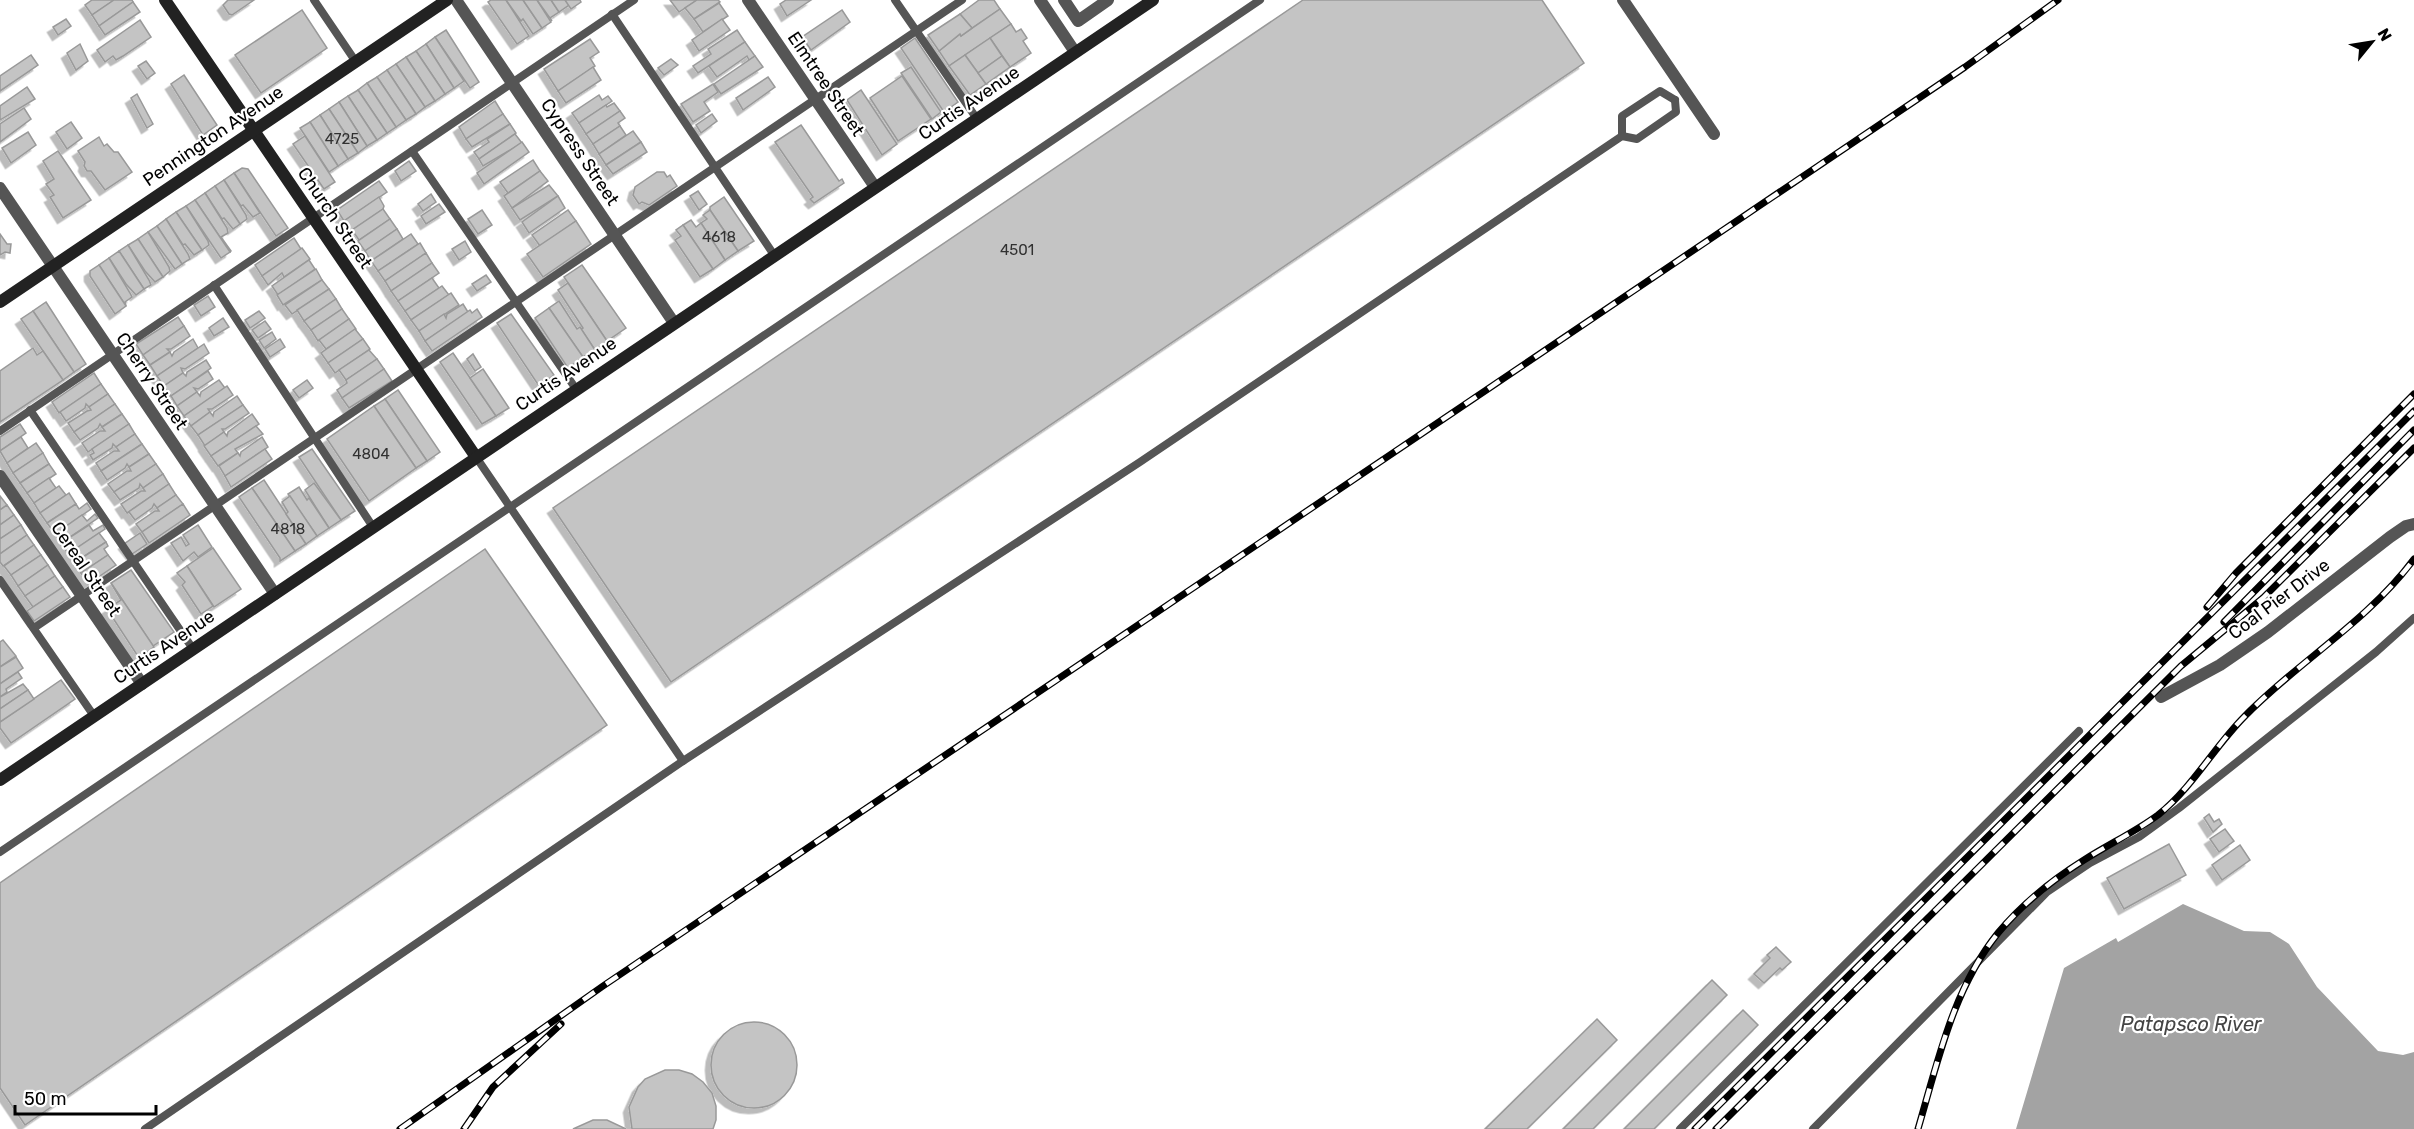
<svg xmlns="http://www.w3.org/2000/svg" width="2414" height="1129" viewBox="0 0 2414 1129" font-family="Rubik,sans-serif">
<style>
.water{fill:#a3a3a3}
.building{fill:#c4c4c4;stroke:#999;stroke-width:1.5;filter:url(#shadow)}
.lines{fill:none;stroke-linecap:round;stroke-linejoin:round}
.lane{stroke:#555;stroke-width:8}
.street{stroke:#555;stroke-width:12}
.secondary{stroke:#222;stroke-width:12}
.rail-casing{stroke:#000;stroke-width:7}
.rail{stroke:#fff;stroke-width:4.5;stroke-dasharray:14;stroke-linecap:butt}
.labels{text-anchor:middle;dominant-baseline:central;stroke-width:4.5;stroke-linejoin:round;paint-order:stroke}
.number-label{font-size:15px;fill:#313131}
.street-label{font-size:18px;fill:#000;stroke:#fff}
.water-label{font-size:20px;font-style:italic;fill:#444;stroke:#fff}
</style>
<defs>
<filter id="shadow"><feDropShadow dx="-5.5" dy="5.5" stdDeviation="0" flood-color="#0004"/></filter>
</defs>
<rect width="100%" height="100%" fill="#fff"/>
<polygon class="water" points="2183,904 2244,931 2270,932 2289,944 2317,987 2378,1051 2403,1055 2414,1052 2414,1129 2016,1129 2064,968 2116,938 2118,942"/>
<g class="building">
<polygon points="92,0 114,0 92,15 85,5"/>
<polygon points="114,0 132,0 133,2 99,26 92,15"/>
<polygon points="228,0 254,0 232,15 229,14 223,5"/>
<polygon points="491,0 506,0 529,36 517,44 488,2"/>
<polygon points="506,0 523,0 542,28 533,34 523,19 521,21"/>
<polygon points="523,0 537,0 551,22 542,28"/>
<polygon points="537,0 551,0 559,12 550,18 552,21"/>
<polygon points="551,0 565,0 569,5 559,12"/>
<polygon points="565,0 580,0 581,2 571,9"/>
<polygon points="670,0 697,0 679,12"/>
<polygon points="697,0 718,0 720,2 694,19 685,8"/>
<polygon points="786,0 811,0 787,16 780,4"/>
<polygon points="979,0 994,0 1000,9 972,28 960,14"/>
<polygon points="1303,0 1542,0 1584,63 671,682 553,508"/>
<polygon points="133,2 140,12 105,35 99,26"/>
<polygon points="719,3 728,16 703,32 694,19"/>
<polygon points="1000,9 1011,24 949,66 939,51 960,34 961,36"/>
<polygon points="302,10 327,48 261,93 235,55"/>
<polygon points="842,10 850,22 811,50 802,37"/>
<polygon points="960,14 972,28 961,36 960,34 939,51 928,35"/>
<polygon points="66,19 71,26 58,35 53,27"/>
<polygon points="722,19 730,30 699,51 692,40"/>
<polygon points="140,20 151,37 123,56 116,60 113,56 105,62 97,50"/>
<polygon points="1011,24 1016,32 1021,29 1027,38 1023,41 1031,53 1010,67 990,38"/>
<polygon points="446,30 479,82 470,88 435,37"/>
<polygon points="737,30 745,42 698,73 693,66 711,54 708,49"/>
<polygon points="435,37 464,81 454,88 426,44"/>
<polygon points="915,38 958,102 944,112 901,48"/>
<polygon points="990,38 1002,56 978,73 965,55"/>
<polygon points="590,39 599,52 590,58 595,66 558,91 544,69"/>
<polygon points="745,42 755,56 749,60 747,56 717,77 709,66"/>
<polygon points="80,44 88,61 76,70 67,53"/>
<polygon points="426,44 454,88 445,94 416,51"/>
<polygon points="416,51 445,94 435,101 406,57"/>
<polygon points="31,55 38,65 0,91 0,76"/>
<polygon points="965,55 986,84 970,95 949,66"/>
<polygon points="755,56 763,67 721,94 714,84"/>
<polygon points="1002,56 1010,67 986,84 978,73"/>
<polygon points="406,57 435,101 425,107 396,64"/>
<polygon points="671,59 678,65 664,75 658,68"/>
<polygon points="146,61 155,73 147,79 138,66"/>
<polygon points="396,64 425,107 416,114 387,70"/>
<polygon points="593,67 601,80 566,103 558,91"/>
<polygon points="911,67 941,112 932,119 901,73"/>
<polygon points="387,70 416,114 406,120 377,77"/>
<polygon points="184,75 217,125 203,135 171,84"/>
<polygon points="902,76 931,119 898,141 870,98"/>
<polygon points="377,77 406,120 396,127 367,83"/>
<polygon points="768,77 775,87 743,110 736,98"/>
<polygon points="367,83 396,127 387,133 358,90"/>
<polygon points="713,84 718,92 704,102 710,111 693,122 681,104"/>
<polygon points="27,87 35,99 0,120 0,106"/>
<polygon points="358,90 387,133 377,140 348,96"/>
<polygon points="861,90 897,144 882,155 847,100"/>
<polygon points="137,94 153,124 147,128 131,98"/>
<polygon points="599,95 602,100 608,96 612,101 579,123 572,113"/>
<polygon points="348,96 377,140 367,146 339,102"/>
<polygon points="495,101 503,114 466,139 459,127"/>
<polygon points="339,102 367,146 358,153 329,109"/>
<polygon points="614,103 620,111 586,134 579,123 606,105 607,107"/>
<polygon points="24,108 31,119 0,142 0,124"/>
<polygon points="329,109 358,153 348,159 320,115"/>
<polygon points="620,111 625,118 618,123 620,126 593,144 586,134"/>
<polygon points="503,114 510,124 472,147 466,139"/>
<polygon points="712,114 717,121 701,133 696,125"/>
<polygon points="320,115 348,159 338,166 310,122"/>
<polygon points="71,122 82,138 67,149 56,132"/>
<polygon points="310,122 338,166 329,172 300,128"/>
<polygon points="510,124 516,133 479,159 474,152 489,142 487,139"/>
<polygon points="801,125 839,181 842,179 844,183 814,203 810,199 813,197 775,142"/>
<polygon points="620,126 626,135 599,154 593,144"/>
<polygon points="633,131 641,142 606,165 599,154"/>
<polygon points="28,132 36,145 11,163 2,148"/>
<polygon points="515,134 522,143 483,166 479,159"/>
<polygon points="305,136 335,182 324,189 293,144"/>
<polygon points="99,137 104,146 107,144 114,152 118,152 132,172 105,190 91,171 87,171 84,166 85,162 78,151"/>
<polygon points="522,142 529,152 484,184 477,173"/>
<polygon points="641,142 647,152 613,174 606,165"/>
<polygon points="58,151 91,200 63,218 50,197 54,195 46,184 54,179 43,161"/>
<polygon points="533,160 540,171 504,196 508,193 500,182"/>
<polygon points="409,161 416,171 401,181 395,171"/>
<polygon points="242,168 248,169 288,228 276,236 234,173"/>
<polygon points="540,171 548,181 512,208 504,196"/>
<polygon points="657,172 664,172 667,177 670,175 677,186 649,205 642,202 639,204 633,195 635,187"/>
<polygon points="234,173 260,213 253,217 243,205 241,206 224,180"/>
<polygon points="224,180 246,215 247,219 240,224 215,186"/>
<polygon points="379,181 387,192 344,221 337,210"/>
<polygon points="549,185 558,196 520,220 512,208"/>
<polygon points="215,186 240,224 233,229 224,218 222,219 205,193"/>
<polygon points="698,191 707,204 699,210 690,196"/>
<polygon points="205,193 227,228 228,233 221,237 231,251 230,252 195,200"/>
<polygon points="431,194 436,202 423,211 418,204"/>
<polygon points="558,196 565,208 529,233 522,222"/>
<polygon points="379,197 384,206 383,209 351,231 344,221"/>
<polygon points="724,197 754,241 738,251 710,210 710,207"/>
<polygon points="195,200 230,252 221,258 186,206"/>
<polygon points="439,204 445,212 426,224 421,216"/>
<polygon points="186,206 208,241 209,245 202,250 176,212"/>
<polygon points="383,209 390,219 359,240 352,230"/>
<polygon points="482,210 492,225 478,234 468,219"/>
<polygon points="568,210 576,221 540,246 532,235"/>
<polygon points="710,210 738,251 725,260 701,223 707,219 703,215"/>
<polygon points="176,212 202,250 194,255 185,244 183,245 166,219"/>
<polygon points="166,219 188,254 190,259 182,264 157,226"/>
<polygon points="390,219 397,229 365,251 358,241"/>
<polygon points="691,220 696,227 701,223 725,260 713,269 683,225"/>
<polygon points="576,221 591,244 543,277 527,254"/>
<polygon points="683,225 713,269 700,277 675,240 681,236 676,230"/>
<polygon points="157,226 182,264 175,269 148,232"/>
<polygon points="397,229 403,239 371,261 365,251"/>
<polygon points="148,232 169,267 170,271 163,277 138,239"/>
<polygon points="0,234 7,244 11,244 10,253 5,252 0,255"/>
<polygon points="411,234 418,244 378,271 371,261"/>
<polygon points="294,238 301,249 262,276 255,265"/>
<polygon points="138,239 163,277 155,282 145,271 128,245"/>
<polygon points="465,241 471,252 459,260 452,249"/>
<polygon points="420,243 426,253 385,281 378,271"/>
<polygon points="128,245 149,280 151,285 144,289 119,251"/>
<polygon points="302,248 310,259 284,277 282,273 268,285 262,276"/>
<polygon points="119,251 144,289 136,295 126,284 109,258"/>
<polygon points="426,253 432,263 391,291 385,281"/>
<polygon points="109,258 130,293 132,297 125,302 126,306 99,265"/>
<polygon points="309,260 315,269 278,295 272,286"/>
<polygon points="432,263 439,273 398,301 391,291"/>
<polygon points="99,265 126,306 115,314 90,276 90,271"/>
<polygon points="582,265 626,328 607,341 564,277"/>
<polygon points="316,269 322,280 283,305 277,295"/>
<polygon points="486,275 491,282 477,291 472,284"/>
<polygon points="432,278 439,288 405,311 398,301"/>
<polygon points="322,280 329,289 292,314 285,305"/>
<polygon points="568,283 607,341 595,350 581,329 583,328 558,290"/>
<polygon points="442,286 449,295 411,320 405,311"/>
<polygon points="329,289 336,299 304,321 297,310"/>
<polygon points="451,293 459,305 419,331 411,320"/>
<polygon points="208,296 215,307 201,316 194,305"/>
<polygon points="336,299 342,309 311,330 304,321"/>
<polygon points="559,301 577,329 580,327 595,350 583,357 549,308"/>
<polygon points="46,302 86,364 74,372 33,311"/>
<polygon points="463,304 468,312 425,341 419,331 444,314 446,318 447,314"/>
<polygon points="549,308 583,357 568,368 535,318"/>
<polygon points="342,309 349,319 318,341 311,330"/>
<polygon points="477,309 482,317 432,351 425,341 470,310 472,313"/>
<polygon points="33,311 74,372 63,380 21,319"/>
<polygon points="259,311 265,318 250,328 245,320"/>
<polygon points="511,314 554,375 539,386 497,323"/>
<polygon points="178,317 184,326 143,355 136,344"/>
<polygon points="223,318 229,327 214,336 209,328"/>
<polygon points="349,319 356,329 326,349 319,340"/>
<polygon points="265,321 271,329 258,338 252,330"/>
<polygon points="184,326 190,336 171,349 167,349 170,352 150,365 143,355"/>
<polygon points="355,329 363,339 328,363 321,353"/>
<polygon points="272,332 276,339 264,348 259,340"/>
<polygon points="193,339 198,348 157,376 150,365 170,352 172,356 174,352"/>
<polygon points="280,339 285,347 270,357 265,349"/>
<polygon points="363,339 370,349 335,373 328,363"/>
<polygon points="204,344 209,353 185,369 181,368 183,373 164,386 157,376"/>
<polygon points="33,348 37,355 43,351 63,380 0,422 0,371"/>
<polygon points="369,350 377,359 346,380 339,370"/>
<polygon points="453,353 496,416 482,424 440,362"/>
<polygon points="473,354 481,367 475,371 467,359"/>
<polygon points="377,359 384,369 342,398 337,390 347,383 346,380"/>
<polygon points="206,360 211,368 171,396 164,386 183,373 186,376 187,372"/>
<polygon points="384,369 392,381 349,408 342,398"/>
<polygon points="483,369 509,408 496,416 470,378"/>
<polygon points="208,371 213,379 198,389 194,388 197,392 177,406 171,396"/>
<polygon points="94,373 101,384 59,413 52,402"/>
<polygon points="219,380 225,388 184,416 177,406 197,392 200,396 201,392"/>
<polygon points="307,380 313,388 299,398 293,390"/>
<polygon points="101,384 108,394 89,407 86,404 85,408 66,421 60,412"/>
<polygon points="227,386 233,395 212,409 208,409 210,412 191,426 184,416"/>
<polygon points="398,390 440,452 427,461 385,399"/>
<polygon points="108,394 115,404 74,432 68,423 87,411 91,410 89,407"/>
<polygon points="237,396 243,405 198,435 191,426 210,412 213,416 214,412"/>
<polygon points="385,399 427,461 416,468 374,406"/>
<polygon points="115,404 122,414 102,427 100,424 98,428 80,440 74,432"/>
<polygon points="243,405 249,413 225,429 222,429 224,432 205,446 198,435"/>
<polygon points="374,406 416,468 369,501 327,439"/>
<polygon points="122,414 129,424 88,452 82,443 100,431 105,431 102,427"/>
<polygon points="252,414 259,424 211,456 204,446 224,432 227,436 228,432"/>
<polygon points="20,424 26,433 0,451 0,437"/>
<polygon points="129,424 135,434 116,447 113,444 112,448 93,460 90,455 94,453 92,449"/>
<polygon points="256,426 263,434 235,449 238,453 218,466 211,456"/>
<polygon points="135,434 142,444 101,471 96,463 114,451 119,451 116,447"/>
<polygon points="21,437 28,448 7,463 0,451"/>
<polygon points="262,437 268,447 225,476 219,466 238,453 240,456 241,452"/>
<polygon points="36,443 43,453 13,473 7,463"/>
<polygon points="142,444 149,454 129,467 127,464 125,468 107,480 101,471"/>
<polygon points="265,449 272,459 231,487 225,476"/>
<polygon points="312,449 355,511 341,520 299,457"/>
<polygon points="43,453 49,464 20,483 13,473"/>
<polygon points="149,454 156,464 114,492 108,484 127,471 131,471 129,467"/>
<polygon points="49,464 56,474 27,493 20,483"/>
<polygon points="156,464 163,474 143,488 140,484 139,488 120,500 114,492"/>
<polygon points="163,474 169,484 127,513 121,504 141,491 145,491 143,488"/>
<polygon points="49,478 56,488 34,503 27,493"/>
<polygon points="264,480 306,544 295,551 252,488"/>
<polygon points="314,483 341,520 329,528 305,490"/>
<polygon points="169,484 176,495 157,508 154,504 152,508 135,520 129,512 127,513"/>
<polygon points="59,486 66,495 40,513 34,503"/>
<polygon points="299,487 307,500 309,498 329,528 317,536 288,494"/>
<polygon points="252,488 295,551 280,561 280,558 239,497"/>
<polygon points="69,493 76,504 47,523 40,513"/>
<polygon points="176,495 183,504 142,532 136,524 155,511 159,511 157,508"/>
<polygon points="0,496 7,505 0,510"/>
<polygon points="290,496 317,536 306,544 286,514 288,512 282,502"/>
<polygon points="87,503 91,509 55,534 47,523 76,504 79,509"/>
<polygon points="183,504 190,515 149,543 142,532"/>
<polygon points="7,505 14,515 0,525 0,510"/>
<polygon points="95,514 98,518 61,543 55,534 82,515 87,521"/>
<polygon points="14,515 21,525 0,539 0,525"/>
<polygon points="21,525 27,535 0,554 0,539"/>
<polygon points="89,525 93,531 103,525 105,529 68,554 61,543"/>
<polygon points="198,525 212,547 198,557 194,552 183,561 171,543 181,537 186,546 189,544 183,535"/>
<polygon points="99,533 106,542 74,563 68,554"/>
<polygon points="140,533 147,544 132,554 124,544"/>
<polygon points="27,535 34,545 3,566 0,562 0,554"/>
<polygon points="106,542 108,546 104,549 108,555 81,573 74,563"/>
<polygon points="34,545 41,555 11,575 4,566"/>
<polygon points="213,548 241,589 214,607 187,566"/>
<polygon points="485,549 607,725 25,1125 0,1088 0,883"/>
<polygon points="41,555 48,565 18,586 11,575"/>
<polygon points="108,555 116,565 88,584 81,573"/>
<polygon points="48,565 55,576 25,596 18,586"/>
<polygon points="187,566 213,606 201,614 182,585 185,582 177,573"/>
<polygon points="131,570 174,632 153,646 111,583"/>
<polygon points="55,576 63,587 33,607 25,596"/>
<polygon points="111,583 154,647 139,658 107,609 121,600"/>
<polygon points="63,587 70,597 34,621 27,611"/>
<polygon points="3,640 16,656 0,667 0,642"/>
<polygon points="16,657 23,668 0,684 0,667"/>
<polygon points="18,672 22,678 6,689 7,692 0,697 0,684"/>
<polygon points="61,680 75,699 11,743 0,728 0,722"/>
<polygon points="23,684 28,690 0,709 0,697"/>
<polygon points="28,690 34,699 0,722 0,709"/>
<polygon points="2209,814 2214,822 2219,819 2222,824 2213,832 2204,818"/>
<polygon points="2225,829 2234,841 2219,852 2210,839"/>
<polygon points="2169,844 2186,875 2124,909 2107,878"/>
<polygon points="2240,845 2250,860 2222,880 2212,865"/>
<polygon points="1776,947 1791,962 1782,970 1780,968 1764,983 1754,974 1770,958 1767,955"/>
<polygon points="1712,980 1727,995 1593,1129 1563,1129"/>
<polygon points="1743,1010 1758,1025 1654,1129 1624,1129"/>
<polygon points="1597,1019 1617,1040 1527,1129 1485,1129"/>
<circle cx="754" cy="1065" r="43"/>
<polygon points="665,1070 679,1070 692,1074 703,1082 712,1093 716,1106 716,1120 713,1129 632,1129 629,1107 638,1087 645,1079"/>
<polygon points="593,1120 607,1120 626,1129 573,1129"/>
</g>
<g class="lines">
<g class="lane">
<polyline points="314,0 356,62"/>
<polyline points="895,0 977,119"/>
<polyline points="612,14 774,255"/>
<polyline points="1622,136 1622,116 1660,91 1675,100"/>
<polyline points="412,151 576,389"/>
<polyline points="214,285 373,527"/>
<polyline points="30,410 193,649"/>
<polyline points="0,431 634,0"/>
<polyline points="476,457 683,761"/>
<polyline points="0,580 94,716"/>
<polyline points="34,628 962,0"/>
<polyline points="0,852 1260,0"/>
<polyline points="145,1129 683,761 1140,462 1622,136 1637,139 1676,112 1675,100"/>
<polyline points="1680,1129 2079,731"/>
<polyline points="1813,1129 2047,892 2090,863 2139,837 2179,808 2376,652 2414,618"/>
</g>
<g class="street">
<polyline points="456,0 674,323"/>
<polyline points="748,0 875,187"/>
<polyline points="1040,0 1075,52"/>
<polyline points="1064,0 1078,21 1108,0"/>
<polyline points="1623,0 1714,134"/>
<polyline points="0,188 275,594"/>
<polyline points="0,476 142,684"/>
<polyline points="2161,697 2220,665 2268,632 2390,537 2406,526 2414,524"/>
</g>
<g class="secondary">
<polyline points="165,0 476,457"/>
<polyline points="0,302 447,0"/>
<polyline points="0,780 1153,0"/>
</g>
<defs>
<g id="rail">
<polyline points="2207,607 2236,573 2414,394"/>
<polyline points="2224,622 2414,430"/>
<polyline points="400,1129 603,986 1965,67 2058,0"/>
<polyline points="464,1129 493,1087 561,1024"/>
<polyline points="1695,1129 2414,411"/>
<polyline points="1716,1129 2181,666 2263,598 2414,448"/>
<path d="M1918,1129C1938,1061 1953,989 1998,933C2022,904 2052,880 2084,860C2109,844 2135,832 2158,815C2193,787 2214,747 2245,716C2299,661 2367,622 2414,559"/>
</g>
</defs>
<use href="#rail" class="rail-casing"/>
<use href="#rail" class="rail"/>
</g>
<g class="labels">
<g class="number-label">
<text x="342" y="139">4725</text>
<text x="719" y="237">4618</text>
<text x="1017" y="250">4501</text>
<text x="371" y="454">4804</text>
<text x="288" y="529">4818</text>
</g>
<g class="street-label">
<text transform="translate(826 84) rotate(56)">Elmtree Street</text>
<text transform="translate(969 103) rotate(-34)">Curtis Avenue</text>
<text transform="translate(213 136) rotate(-34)">Pennington Avenue</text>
<text transform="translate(580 152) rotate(56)">Cypress Street</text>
<text transform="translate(335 218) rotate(56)">Church Street</text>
<text transform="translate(566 374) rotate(-34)">Curtis Avenue</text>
<text transform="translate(152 381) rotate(56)">Cherry Street</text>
<text transform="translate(86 569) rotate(56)">Cereal Street</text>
<text transform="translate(2279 599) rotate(-37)">Coal Pier Drive</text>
<text transform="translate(164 647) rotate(-34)">Curtis Avenue</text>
</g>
<g class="water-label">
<text x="2191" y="1024">Patapsco River</text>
</g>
</g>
<g transform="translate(2372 42) rotate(60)" stroke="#ffffff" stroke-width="4.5" paint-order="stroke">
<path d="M0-4.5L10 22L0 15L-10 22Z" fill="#000000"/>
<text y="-9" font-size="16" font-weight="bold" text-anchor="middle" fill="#000000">N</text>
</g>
<path d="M15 1105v9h141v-9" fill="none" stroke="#000000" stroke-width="3"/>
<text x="24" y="1105" font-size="18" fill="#000000" stroke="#ffffff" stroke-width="4.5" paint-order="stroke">50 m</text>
</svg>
